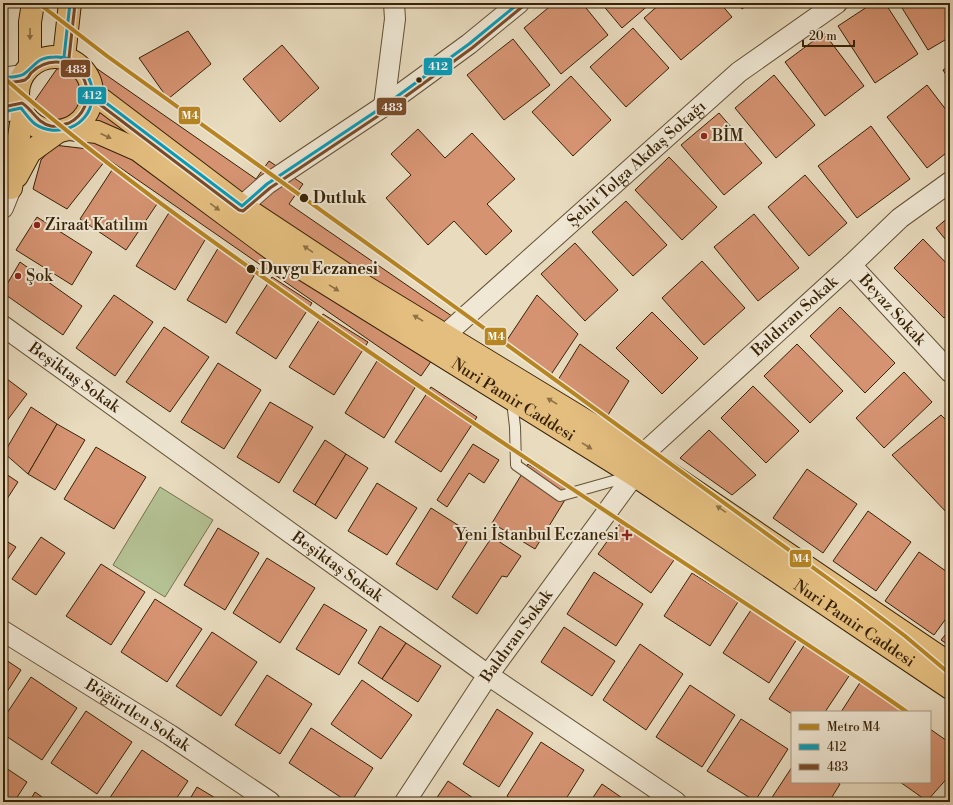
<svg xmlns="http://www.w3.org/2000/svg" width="953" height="805" viewBox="0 0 953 805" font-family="'Libre Bodoni',serif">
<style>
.green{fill:#b4c193;stroke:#76724d}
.building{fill:#d59372;stroke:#382307}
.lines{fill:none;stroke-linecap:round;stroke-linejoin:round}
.lane-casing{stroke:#645135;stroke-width:12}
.street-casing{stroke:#645135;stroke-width:22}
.primary-casing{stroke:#382307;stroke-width:24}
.lane{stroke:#f0e8d5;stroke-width:10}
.street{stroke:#f0e8d5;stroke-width:20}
.primary{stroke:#e4be7f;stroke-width:22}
.bus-1-casing{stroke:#f0e8d5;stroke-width:6}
.bus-2-casing{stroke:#f0e8d5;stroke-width:6}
.bus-1{stroke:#069cba;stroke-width:3}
.bus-2{stroke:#7a4b2a;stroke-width:3}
.metro-1-casing{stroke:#f0e8d5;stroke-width:7}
.metro-1{stroke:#b78522;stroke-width:4}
.oneway{fill:#8e7043}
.bus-dot{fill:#382307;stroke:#f0e8d5;stroke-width:1.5}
.poi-dot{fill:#8f2418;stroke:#f0e8d5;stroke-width:1.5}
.labels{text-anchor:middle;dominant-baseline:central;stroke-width:4;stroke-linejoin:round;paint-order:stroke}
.poi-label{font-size:16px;fill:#382307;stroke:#f0e8d5;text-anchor:start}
.street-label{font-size:16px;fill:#382307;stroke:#f0e8d5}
.stop-label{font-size:16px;font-weight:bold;fill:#382307;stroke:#f0e8d5;text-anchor:start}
.line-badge{stroke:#f0e8d5;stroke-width:1.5}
.badge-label{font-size:11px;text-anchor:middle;font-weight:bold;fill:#fff}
</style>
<rect width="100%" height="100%" fill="#e8dbbe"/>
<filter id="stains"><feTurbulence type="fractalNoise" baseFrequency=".005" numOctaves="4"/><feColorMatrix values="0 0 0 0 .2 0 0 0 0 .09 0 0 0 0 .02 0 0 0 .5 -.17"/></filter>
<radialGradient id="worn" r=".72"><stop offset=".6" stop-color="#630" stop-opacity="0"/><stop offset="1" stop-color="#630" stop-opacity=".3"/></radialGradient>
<polygon class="green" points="160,487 213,520 165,597 113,565"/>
<g class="building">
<polygon points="554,3 582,3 608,35 561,74 524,28"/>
<polygon points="601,3 651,3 622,28"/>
<polygon points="661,3 720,3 732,17 681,60 644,18"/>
<polygon points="737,3 750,3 742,9"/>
<polygon points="873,3 885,3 918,54 875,83 838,26"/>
<polygon points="899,3 950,3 950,37 928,50"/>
<polygon points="633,28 669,68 626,107 590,67"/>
<polygon points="188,31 211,64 168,99 139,58"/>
<polygon points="824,33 864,86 825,116 785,62"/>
<polygon points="513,39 550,85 504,120 467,75"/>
<polygon points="282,45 319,88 280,122 243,79"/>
<polygon points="70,50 256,179 269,161 303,184 289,204 459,321 421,376 31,106"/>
<polygon points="950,66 950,81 943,70"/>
<polygon points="774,75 815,125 776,158 735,108"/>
<polygon points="571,76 611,120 573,156 532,112"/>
<polygon points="927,85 950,115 950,150 927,168 887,117"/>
<polygon points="719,113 762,163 724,195 681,145"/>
<polygon points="871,126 910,179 857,218 818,166"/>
<polygon points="418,129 445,158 472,133 515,179 487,204 512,231 486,255 454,221 428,245 386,198 411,175 391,154"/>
<polygon points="54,145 88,149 105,161 67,209 33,189 41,160"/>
<polygon points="669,157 717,207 682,240 635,190"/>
<polygon points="112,170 159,201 126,250 80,219"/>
<polygon points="805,175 847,223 809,256 768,207"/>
<polygon points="626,201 667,245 633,276 592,232"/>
<polygon points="170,211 208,235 175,290 136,266"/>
<polygon points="754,214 799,268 758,301 714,247"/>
<polygon points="950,216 950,245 936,228"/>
<polygon points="37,217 92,252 72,285 16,250"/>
<polygon points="923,239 950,267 950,313 944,318 894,268"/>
<polygon points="575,243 618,290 585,321 541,274"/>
<polygon points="220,245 258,269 226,323 187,300"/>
<polygon points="702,261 745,308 704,345 662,298"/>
<polygon points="20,262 82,306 63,335 3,293 3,291"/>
<polygon points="272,277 312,303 276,359 236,333"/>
<polygon points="114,295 153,322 115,376 76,348"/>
<polygon points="537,295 578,334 550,376 505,343"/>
<polygon points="840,307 895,363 865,393 810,336"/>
<polygon points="652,312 698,358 662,394 616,348"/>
<polygon points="323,314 368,342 334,395 289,367"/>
<polygon points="164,327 209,357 170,412 126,382"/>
<polygon points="580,344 629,381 608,415 558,380"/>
<polygon points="797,344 843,391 810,423 764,376"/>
<polygon points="377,361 416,386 384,438 345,413"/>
<polygon points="218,363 261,390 224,449 181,422"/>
<polygon points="904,372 932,402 884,448 856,418"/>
<polygon points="3,376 27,394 3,426"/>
<polygon points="753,386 799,431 766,463 721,418"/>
<polygon points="431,387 477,417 441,472 395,442"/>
<polygon points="270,402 313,427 279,483 237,457"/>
<polygon points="31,407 57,424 28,474 4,453"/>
<polygon points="941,415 950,424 950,513 949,515 892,455"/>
<polygon points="57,424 85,440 55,490 28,474"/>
<polygon points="709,430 756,475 732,495 680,458"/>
<polygon points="325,440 346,454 315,505 293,491"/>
<polygon points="473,444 499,460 484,483 469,473 447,507 437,500"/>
<polygon points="96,447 146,477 114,529 64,499"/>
<polygon points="346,454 368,468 336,519 315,505"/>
<polygon points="528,464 571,490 535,549 492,523"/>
<polygon points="807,469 857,504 823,553 773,518"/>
<polygon points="3,472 18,482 3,505"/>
<polygon points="377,483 417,508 387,555 348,531"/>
<polygon points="431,508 472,534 437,590 396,564"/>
<polygon points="868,511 911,542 876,591 833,561"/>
<polygon points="622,521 674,560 651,593 598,554"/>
<polygon points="218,528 259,553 225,610 184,585"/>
<polygon points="41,537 65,553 36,595 12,579"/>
<polygon points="492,537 521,556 507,577 502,576 477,614 452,597"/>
<polygon points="3,539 16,547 3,566"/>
<polygon points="919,552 950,574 950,613 934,635 885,601"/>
<polygon points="267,558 315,588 280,643 233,613"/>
<polygon points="101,564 145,592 111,645 66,616"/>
<polygon points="594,572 643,604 616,646 567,614"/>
<polygon points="692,573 738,602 710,646 664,616"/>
<polygon points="155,599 202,629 167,682 121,652"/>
<polygon points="324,604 367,630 339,675 296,649"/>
<polygon points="751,610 797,639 769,683 723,653"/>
<polygon points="380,626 406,643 382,679 358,663"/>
<polygon points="564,627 615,661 592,696 541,662"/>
<polygon points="950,629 950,646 941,640"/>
<polygon points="212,632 257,662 221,716 176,686"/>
<polygon points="406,643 441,666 418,702 382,679"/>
<polygon points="640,644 683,674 646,730 603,700"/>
<polygon points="805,644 851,673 825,712 792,712 792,714 769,699"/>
<polygon points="3,658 21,670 3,698"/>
<polygon points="267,675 312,704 280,754 235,725"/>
<polygon points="31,677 77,708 42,760 3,734 3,719"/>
<polygon points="362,680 412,715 381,759 331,724"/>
<polygon points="861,681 904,711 904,712 841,712"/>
<polygon points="690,685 735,715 702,767 656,737"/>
<polygon points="497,709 533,733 499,787 463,764"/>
<polygon points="86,711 132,742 97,794 51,763"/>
<polygon points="741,719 788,749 755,801 707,771"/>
<polygon points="311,728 373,768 351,802 348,802 289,763"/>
<polygon points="930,729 950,743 950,775 927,801 900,782 930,782"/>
<polygon points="541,742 584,770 564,802 516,802 507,796"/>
<polygon points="142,750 188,781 174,802 107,802"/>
<polygon points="3,766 27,782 14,802 3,802"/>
<polygon points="792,767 792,782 837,782 840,784 829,802 769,802"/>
<polygon points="448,781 479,802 434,802"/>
<polygon points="602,784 628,802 590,802"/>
<polygon points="197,787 222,802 188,802"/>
<polygon points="35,792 49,802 29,802"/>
</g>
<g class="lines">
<defs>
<polyline id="lane" points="512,401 515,427 516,465 560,496 631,476"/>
<g id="street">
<polyline points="3,78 23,75"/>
<polyline points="384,106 395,19 394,3"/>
<polyline points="3,112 21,108"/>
<polyline points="242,206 267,184 384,106 469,44 519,3"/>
<polyline points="3,208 11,188"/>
<path id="s1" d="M851,265L950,372"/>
<path id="s2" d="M3,326L488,675L676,802"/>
<path id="s3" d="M445,335L739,72L837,3"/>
<path id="s4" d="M642,455L851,265L900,218L950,182"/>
<path id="s5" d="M3,631L170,735L270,802"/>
<path id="s6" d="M405,802L488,675L634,475"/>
</g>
<g id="primary">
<circle cx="55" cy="94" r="37"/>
<polyline points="64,57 70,3"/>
<polyline points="30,66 30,22 33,3"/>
<polyline points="93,93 242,206 351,278 642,455 950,664"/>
<path id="s7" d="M69,129L97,132L138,150L277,253L634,475L950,688"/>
<polyline points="17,176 30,152 59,131"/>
<polyline points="11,188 23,111"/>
</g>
</defs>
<use href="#lane" class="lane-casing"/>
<use href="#street" class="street-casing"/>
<use href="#primary" class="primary-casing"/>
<use href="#lane" class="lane"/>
<use href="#street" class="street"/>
<use href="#primary" class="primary"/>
<defs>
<g id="bus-1">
<polyline points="64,57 70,3"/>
<path d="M3,78C9,77 20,77 24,74C36,65 37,57 55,57C78,56 95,77 92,100C89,126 57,139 35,124C30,120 25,113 21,108L3,112"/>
<polyline points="93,93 242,206 267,184 384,106 469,44 519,3"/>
</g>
<g id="bus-2">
<polyline points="69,58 75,4"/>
<polyline points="90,97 239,210 243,211 270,188 387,110 472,48 522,7"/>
<path d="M3,107L22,103C33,110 37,123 51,126C57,127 63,125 69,123C99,108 90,62 56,62C46,62 38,66 31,73C30,75 28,78 25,80C19,82 10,82 4,83"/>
</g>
</defs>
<use href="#bus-1" class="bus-1-casing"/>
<use href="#bus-2" class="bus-2-casing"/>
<use href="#bus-1" class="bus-1"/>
<use href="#bus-2" class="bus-2"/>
<defs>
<g id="metro-1">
<polyline points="38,3 107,56 444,299 859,601 905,636 950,674"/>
<path d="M3,77C103,165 213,242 322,319C499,443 681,560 861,680L907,712"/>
</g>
</defs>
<use href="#metro-1" class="metro-1-casing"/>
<use href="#metro-1" class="metro-1"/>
</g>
<defs><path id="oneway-solid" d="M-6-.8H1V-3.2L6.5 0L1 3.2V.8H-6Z"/></defs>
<g class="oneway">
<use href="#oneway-solid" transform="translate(30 34) rotate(90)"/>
<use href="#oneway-solid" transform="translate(106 136) rotate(25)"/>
<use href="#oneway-solid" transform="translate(215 207) rotate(36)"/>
<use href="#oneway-solid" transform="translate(308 249) rotate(-146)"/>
<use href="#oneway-solid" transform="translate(334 288) rotate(32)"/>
<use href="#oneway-solid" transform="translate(418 318) rotate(-149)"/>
<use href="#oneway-solid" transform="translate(552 401) rotate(-149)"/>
<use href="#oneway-solid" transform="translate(587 446) rotate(32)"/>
<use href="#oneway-solid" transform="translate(721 509) rotate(-146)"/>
</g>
<g class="bus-dot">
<circle cx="419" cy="80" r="3.5"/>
<circle cx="304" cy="198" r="5"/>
<circle cx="251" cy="269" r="5"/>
</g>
<g class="poi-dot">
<circle cx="704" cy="136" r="4"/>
<circle cx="37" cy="225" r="4"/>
<circle cx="18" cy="276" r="4"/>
<path d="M625 529h4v4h4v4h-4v4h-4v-4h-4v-4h4z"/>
</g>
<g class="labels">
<g class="poi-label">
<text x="712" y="136">BİM</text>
<text x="45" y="225">Ziraat Katılım</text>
<text x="26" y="276">Şok</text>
<text x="619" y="535" text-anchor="end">Yeni İstanbul Eczanesi</text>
</g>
<g class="street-label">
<text stroke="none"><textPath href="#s3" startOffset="257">Şehit Tolga Akdaş Sokağı</textPath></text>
<text stroke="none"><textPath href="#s1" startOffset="61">Beyaz Sokak</textPath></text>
<text stroke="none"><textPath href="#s4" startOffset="206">Baldıran Sokak</textPath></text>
<text stroke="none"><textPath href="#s2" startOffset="88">Beşiktaş Sokak</textPath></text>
<text stroke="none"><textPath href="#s7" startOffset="524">Nuri Pamir Caddesi</textPath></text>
<text stroke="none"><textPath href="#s2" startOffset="412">Beşiktaş Sokak</textPath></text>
<text stroke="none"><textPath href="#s7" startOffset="932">Nuri Pamir Caddesi</textPath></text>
<text stroke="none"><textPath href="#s6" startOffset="200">Baldıran Sokak</textPath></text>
<text stroke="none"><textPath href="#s5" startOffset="159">Böğürtlen Sokak</textPath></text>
</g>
<g class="stop-label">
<text x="313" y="198">Dutluk</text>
<text x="260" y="269">Duygu Eczanesi</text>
</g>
</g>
<g class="line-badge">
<rect x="423" y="57" width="30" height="19" rx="4" fill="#069cba"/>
<rect x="60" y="59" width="31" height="19" rx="4" fill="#7a4b2a"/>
<rect x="77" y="86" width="30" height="19" rx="4" fill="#069cba"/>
<rect x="376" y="97" width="31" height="19" rx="4" fill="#7a4b2a"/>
<rect x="178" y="106" width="23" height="19" rx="4" fill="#b78522"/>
<rect x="484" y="327" width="23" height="19" rx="4" fill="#b78522"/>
<rect x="789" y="549" width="23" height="19" rx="4" fill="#b78522"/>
</g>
<g class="badge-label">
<text x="438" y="70">412</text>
<text x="76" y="73">483</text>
<text x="92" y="99">412</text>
<text x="392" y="111">483</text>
<text x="190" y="119">M4</text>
<text x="496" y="340">M4</text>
<text x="801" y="562">M4</text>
</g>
<rect width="953" height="805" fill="none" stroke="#e8dbbe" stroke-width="16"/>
<rect x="4" y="4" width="945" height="797" fill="none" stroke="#382307" stroke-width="2"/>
<rect x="8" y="8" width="937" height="789" fill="none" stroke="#382307"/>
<rect x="791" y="711" width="140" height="72" fill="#f0e8d5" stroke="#a69983"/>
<rect x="799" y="724" width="20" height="6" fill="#b78522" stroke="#a69983"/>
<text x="827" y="731" font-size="12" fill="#382307">Metro M4</text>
<rect x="799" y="744" width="20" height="6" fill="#069cba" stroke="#a69983"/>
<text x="827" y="751" font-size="12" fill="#382307">412</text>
<rect x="799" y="764" width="20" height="6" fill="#7a4b2a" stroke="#a69983"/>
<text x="827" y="771" font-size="12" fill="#382307">483</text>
<path d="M803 40v6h51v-6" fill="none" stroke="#382307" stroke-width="2"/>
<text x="809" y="40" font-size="12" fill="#382307" stroke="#f0e8d5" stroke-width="3" paint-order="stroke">20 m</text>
<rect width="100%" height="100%" filter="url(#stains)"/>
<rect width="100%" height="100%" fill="url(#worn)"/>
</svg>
